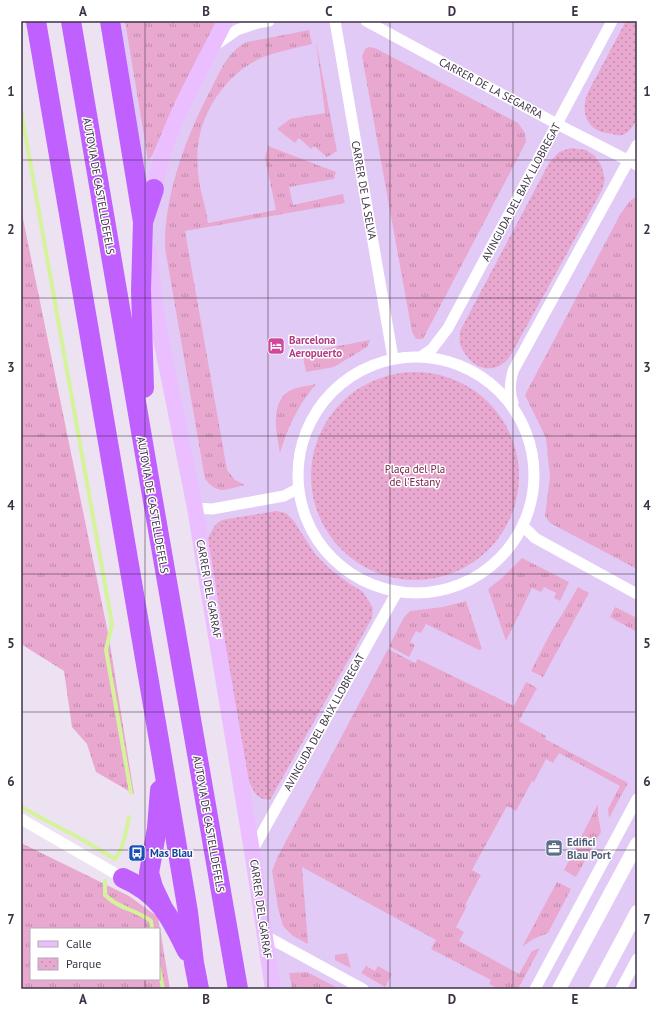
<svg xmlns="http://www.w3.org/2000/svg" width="658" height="1010" viewBox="0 0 658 1010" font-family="'PT Sans',sans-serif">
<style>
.commercial{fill:#e1cbf6}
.grass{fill:url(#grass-tufts);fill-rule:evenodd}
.park{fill:url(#park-dots)}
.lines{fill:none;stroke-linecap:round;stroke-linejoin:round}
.stream{stroke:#d4f39a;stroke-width:4}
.minor{stroke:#fff;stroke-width:11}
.tertiary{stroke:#fff;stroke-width:14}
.secondary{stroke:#ebbfff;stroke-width:16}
.motorway{stroke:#c060ff;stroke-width:20}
.grid{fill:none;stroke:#3c3244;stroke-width:1;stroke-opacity:0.55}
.labels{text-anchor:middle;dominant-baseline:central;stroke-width:3;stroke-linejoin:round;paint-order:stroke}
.street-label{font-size:11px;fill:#3c3244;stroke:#fff}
.hotel-label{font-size:11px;font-weight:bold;fill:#b23c85;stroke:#fff;text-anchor:start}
.park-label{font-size:11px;fill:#772449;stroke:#fff}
.service-label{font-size:11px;font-weight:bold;fill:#4e5e75;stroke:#fff;text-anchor:start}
.transit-label{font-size:11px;font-weight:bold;fill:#164399;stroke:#fff;text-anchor:start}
.neatline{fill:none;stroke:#3c3244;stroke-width:1.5}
.grid-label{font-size:13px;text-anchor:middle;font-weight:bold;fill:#3c3244}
</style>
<defs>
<pattern id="grass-tufts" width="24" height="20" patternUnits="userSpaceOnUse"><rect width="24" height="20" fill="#e9a8d0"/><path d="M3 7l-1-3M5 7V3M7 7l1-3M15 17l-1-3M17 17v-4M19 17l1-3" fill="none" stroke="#be89aa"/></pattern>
<pattern id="park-dots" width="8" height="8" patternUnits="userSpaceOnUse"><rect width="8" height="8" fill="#e9a8d0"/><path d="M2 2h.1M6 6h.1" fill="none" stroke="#be89aa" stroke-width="1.8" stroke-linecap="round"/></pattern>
</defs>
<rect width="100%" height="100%" fill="#ece2f2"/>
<polygon class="commercial" points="110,21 637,21 637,989 273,989"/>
<g class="grass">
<polygon points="125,21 219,21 176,101 152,156 148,160"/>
<path d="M309,30L312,44C296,48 274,52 259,59C229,73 205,106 199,139C197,149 197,162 198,172C199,189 206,206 208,223L276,210L265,158L268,146L336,172L334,179L289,187L293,205L343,194L345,203L185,231L227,470L235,480L245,485C225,489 219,496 205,479L165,248C164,193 187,135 212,87C221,70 228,51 247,42Z"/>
<polygon points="316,41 337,151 327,157 314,146 311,149 299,138 295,143 277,129 290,119 325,113"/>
<polygon points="369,47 375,48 518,123 525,133 526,142 423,339 416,339 412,332 362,56 365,49"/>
<polygon points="637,196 637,569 550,523 545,516 550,477 546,438 525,395 621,213 630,201"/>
<polygon points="21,209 109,638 134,794 96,772 87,744 72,727 64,671 21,644"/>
<polygon points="370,340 367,347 334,367 306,372 302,353"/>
<path d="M316,384C298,405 288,427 280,453C277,434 269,404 289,391C296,387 308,386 316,384Z"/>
<polygon points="522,558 569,582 560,601 554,598 556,593 544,587 541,592 532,588 506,641 488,589 502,578"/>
<polygon points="578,587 589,593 543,677 531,671 551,632 566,608"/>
<polygon points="466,601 482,649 479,650 426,624 421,633 416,631 410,642 415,645 409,657 389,646 404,617 410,611 443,607"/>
<polygon points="615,607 637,618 637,632 610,617"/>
<polygon points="388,649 415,663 418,659 514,706 526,682 537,688 519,721 546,736 545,739 628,783 609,818 608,809 620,786 559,753 553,763 546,759 534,782 532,781 516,811 507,806 472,870 481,875 465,905 467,906 456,927 464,932 459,941 519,974 532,951 540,948 518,989 499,989 489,984 491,980 431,949 436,940 302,867 308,944 293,936 283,926 278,908 272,871 277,858"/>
<polygon points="598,804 598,815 601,832 576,877 564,870"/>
<path d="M21,843L129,896L158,917L170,989H21ZM31,929H159V979H31Z"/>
<polygon points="557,882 571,889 548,933 533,939 522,947"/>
<polygon points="347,953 351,968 335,960 335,955"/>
<polygon points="366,966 375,971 378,966 392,974 385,987 361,973"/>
<polygon points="307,972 340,989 292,989 289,973"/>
</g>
<g class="park">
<path d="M626,21H637V119C634,125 629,133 622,135C620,136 615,135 613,134C588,133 579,114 588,92Z"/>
<path d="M571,148L586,150L595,156L601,165L605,179L602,190L509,358C506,361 503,364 499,366C481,374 466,360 460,344C459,340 460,335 460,331L549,163L559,152Z"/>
<circle cx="415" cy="476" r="104"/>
<path d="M276,511L286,513L293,520L315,554L330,569L350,584L363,592L373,608L372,618L270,800C256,799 255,793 249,782L207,540L215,525L222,520Z"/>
</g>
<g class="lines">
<g class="stream">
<polyline points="21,111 112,624 106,650 131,793"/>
<path d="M21,807L83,840L115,859C124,847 126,832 129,817"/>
<path d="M105,881V895C119,909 135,909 151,921L152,929"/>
<polyline points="159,968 163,989"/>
</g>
<g class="minor">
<polyline points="335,21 393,358"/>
<polyline points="366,21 557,124 637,165"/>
<polyline points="250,22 257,23 269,21"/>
<polyline points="214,46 237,30 257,23"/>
<polyline points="422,356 432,349 448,328 612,21"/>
<circle cx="416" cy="475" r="118"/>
<path d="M513,403C509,392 510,383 513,371L637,145"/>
<polyline points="195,508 212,509 284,496 297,489"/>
<polyline points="523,526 535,538 637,594"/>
<polyline points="21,819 123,878"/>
<polyline points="252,851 397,592"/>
<polyline points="264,935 363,989"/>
<polyline points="535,989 637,799"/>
<polyline points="621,989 637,959"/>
</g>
<g class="tertiary">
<polyline points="559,989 637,844"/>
<polyline points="596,989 637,912"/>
</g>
<g class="secondary">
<path d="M153,200C159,137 198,77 225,21"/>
<polyline points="150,251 150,261 158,324 195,508 209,594 252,851 273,989"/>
</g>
<g class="motorway">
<polyline points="36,21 161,752 188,912 194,963 199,989"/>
<polyline points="71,21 149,478 238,989"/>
<polyline points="110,21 143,222 141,290 144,388"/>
<polyline points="144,219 154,189"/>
<polyline points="160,790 157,828 149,873 153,887 162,906"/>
<path d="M123,878C160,894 170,917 187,951"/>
</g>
</g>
<path class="grid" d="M145,21V929M268,21V989M390,21V989M513,21V989M21,160H637M21,298H637M21,436H637M21,574H637M21,712H637M21,850H637M145,979V989"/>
<defs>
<symbol id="hotel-square" viewBox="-11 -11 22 22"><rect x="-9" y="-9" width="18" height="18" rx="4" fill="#d1479c" stroke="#fff"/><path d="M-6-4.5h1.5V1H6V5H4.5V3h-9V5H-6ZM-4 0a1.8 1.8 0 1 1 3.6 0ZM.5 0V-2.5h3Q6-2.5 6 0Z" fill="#fff"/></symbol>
<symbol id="office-square" viewBox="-11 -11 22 22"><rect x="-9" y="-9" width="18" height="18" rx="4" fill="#5c6f8a" stroke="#fff"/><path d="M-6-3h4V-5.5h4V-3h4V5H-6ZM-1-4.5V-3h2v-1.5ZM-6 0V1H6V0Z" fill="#fff"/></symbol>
<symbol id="bus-square" viewBox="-11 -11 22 22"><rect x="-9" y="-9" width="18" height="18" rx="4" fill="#1a4fb4" stroke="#fff"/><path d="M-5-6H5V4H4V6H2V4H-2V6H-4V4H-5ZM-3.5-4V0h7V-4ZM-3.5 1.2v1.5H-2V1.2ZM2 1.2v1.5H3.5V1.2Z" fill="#fff"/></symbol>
</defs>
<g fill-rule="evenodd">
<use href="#hotel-square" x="266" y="336" width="20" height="20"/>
<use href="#office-square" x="544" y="838" width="20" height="20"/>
<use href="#bus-square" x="127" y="843" width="20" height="20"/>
</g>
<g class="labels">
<g class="street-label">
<text transform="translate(491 88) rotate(28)">CARRER DE LA SEGARRA</text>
<text transform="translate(99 186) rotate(80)">AUTOVIA DE CASTELLDEFELS</text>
<text transform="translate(364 190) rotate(80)">CARRER DE LA SELVA</text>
<text transform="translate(521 192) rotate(-62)">AVINGUDA DEL BAIX LLOBREGAT</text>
<text transform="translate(153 505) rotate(80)">AUTOVIA DE CASTELLDEFELS</text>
<text transform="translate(209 589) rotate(80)">CARRER DEL GARRAF</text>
<text transform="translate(324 722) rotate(-61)">AVINGUDA DEL BAIX LLOBREGAT</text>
<text transform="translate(209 824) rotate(80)">AUTOVIA DE CASTELLDEFELS</text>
<text transform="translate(261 909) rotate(82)">CARRER DEL GARRAF</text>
</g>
<g class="hotel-label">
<text x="289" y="340">Barcelona<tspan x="289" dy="13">Aeropuerto</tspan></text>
</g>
<g class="park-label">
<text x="415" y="469">Plaça del Pla<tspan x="415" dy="13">de l'Estany</tspan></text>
</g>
<g class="service-label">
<text x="567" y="842">Edifici<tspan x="567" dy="13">Blau Port</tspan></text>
</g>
<g class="transit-label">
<text x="150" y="853">Mas Blau</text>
</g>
</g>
<rect width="658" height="1010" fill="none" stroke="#ffffff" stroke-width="44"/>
<rect x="30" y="928" width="130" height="52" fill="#ffffff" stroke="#b1adb4"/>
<rect x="38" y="941" width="20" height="6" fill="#ebbfff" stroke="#b1adb4"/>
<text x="66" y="948" font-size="12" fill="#3c3244">Calle</text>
<rect x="38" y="958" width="20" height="12" fill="url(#park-dots)" stroke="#b1adb4"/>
<text x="66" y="968" font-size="12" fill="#3c3244">Parque</text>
<rect x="22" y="22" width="614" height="966" class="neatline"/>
<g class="grid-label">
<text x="83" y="16">A</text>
<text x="206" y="16">B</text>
<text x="329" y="16">C</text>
<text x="452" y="16">D</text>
<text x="575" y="16">E</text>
<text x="11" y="96">1</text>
<text x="647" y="96">1</text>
<text x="11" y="234">2</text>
<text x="647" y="234">2</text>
<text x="11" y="372">3</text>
<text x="647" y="372">3</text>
<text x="11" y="510">4</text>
<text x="647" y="510">4</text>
<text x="11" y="648">5</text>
<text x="647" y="648">5</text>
<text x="11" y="786">6</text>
<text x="647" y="786">6</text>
<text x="11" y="924">7</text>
<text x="647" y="924">7</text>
<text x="83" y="1004">A</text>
<text x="206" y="1004">B</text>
<text x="329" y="1004">C</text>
<text x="452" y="1004">D</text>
<text x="575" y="1004">E</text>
</g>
</svg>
